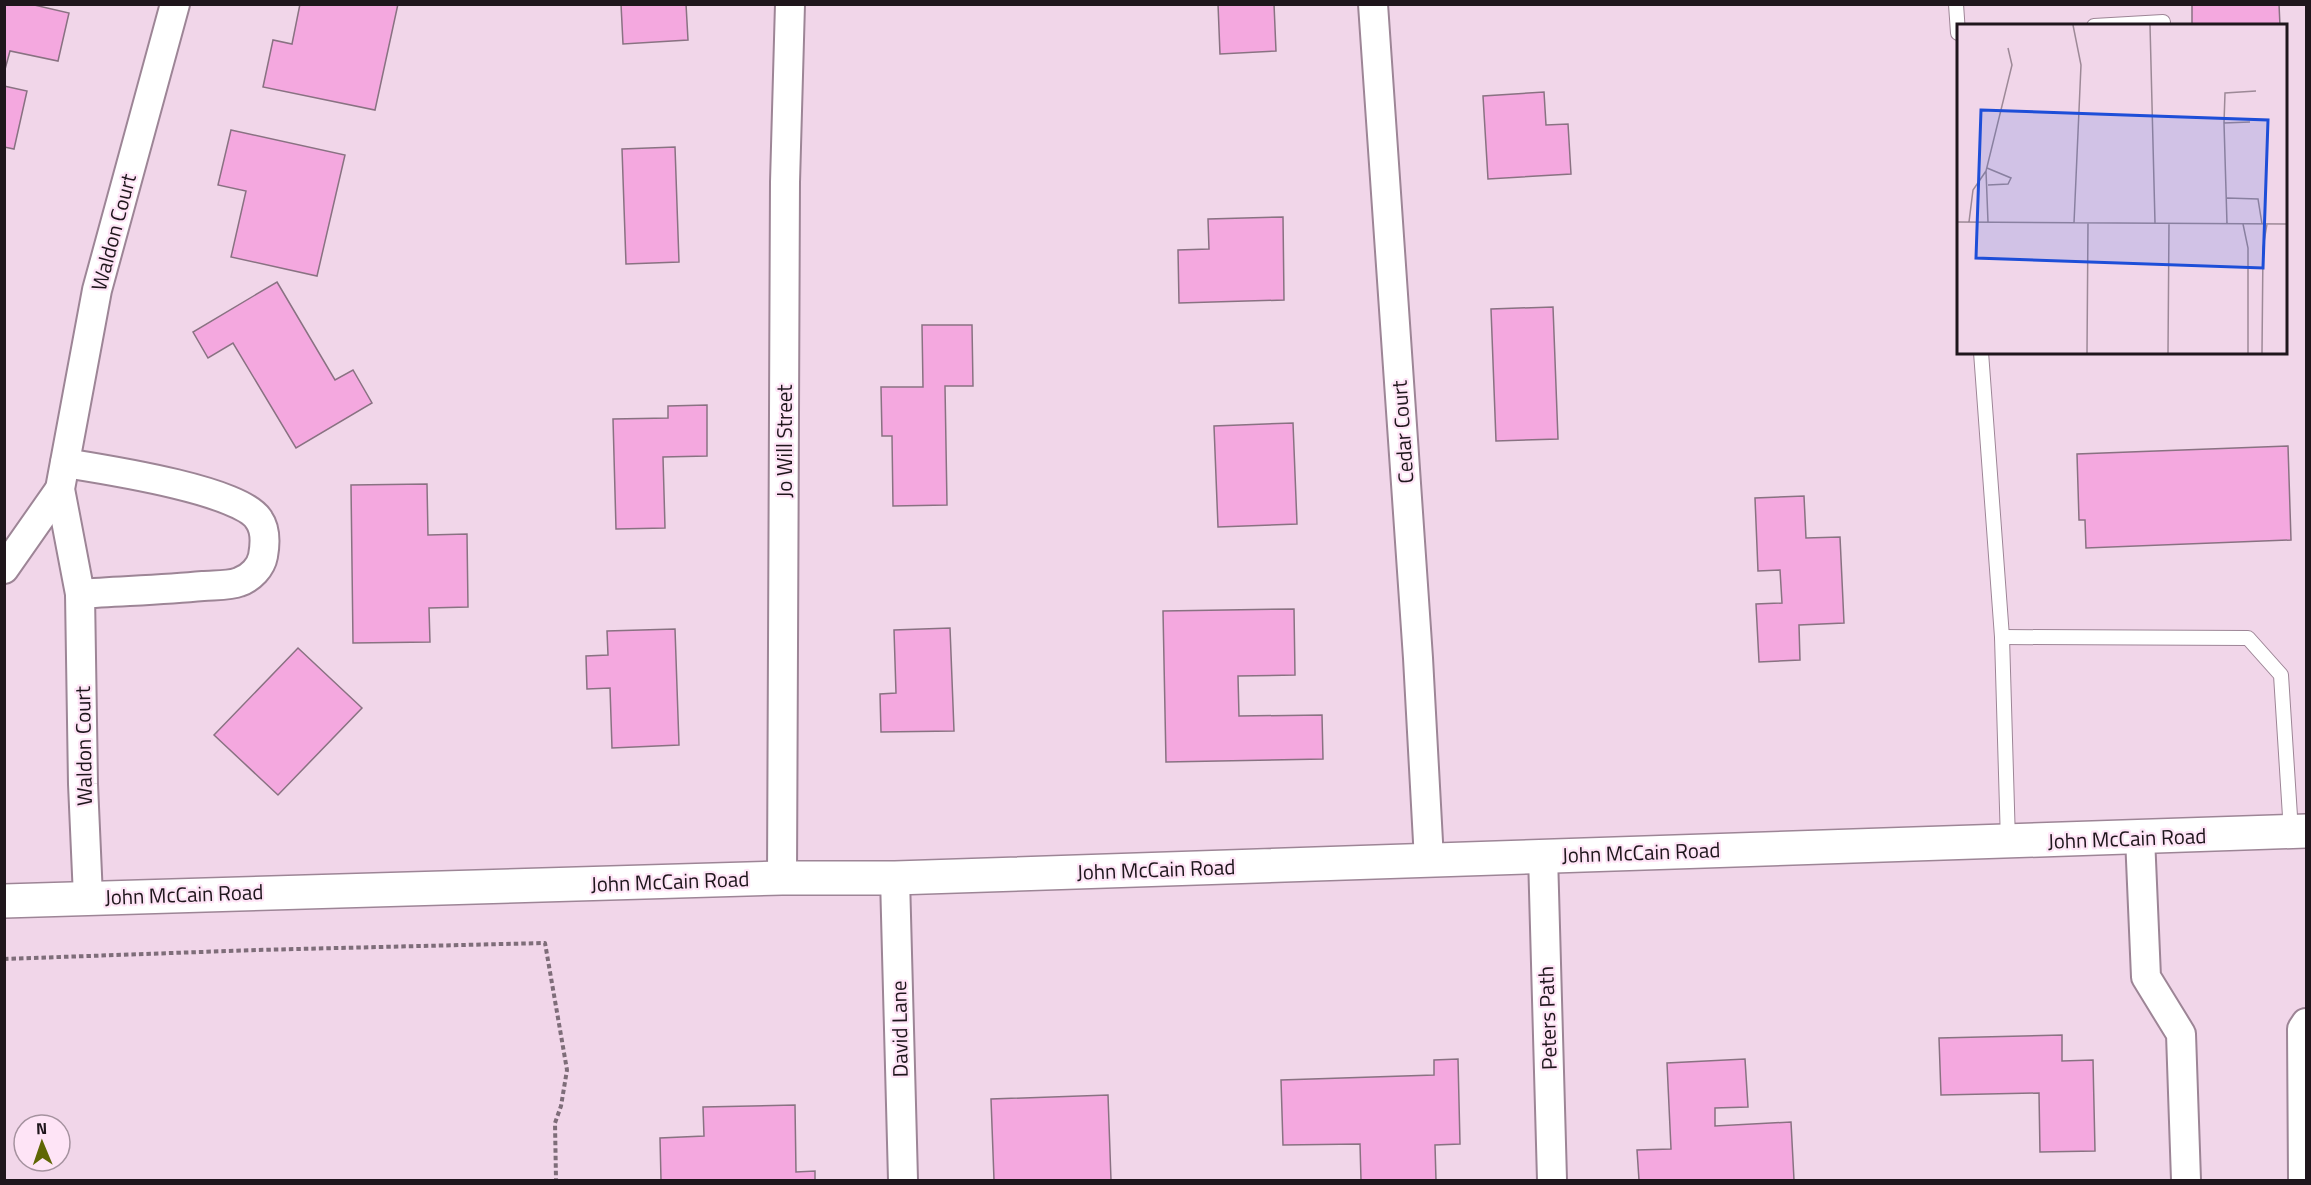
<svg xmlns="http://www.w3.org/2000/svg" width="2311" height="1185" viewBox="0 0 2311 1185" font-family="'Titillium Web',sans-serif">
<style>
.building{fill:#f4a8df;stroke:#897282;stroke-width:1.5}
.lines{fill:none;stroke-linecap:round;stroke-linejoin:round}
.lane-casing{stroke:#9d8596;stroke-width:16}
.street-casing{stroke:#9d8596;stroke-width:32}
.secondary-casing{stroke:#9d8596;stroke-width:36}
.path{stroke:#7e6d79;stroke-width:4;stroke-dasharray:4.5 3;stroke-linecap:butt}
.lane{stroke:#fff;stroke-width:14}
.street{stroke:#fff;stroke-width:28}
.secondary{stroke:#fff;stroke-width:33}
.labels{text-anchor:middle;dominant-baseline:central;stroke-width:4.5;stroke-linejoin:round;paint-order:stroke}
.street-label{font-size:21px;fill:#1f161c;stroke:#fee4f6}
.inset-road{fill:none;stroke:#9d8997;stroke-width:1.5}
.view{fill:#1d4ed8;fill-opacity:0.15;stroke:#1d4ed8;stroke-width:3}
.inset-edge{fill:none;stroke:#1f161c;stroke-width:3}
</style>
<rect width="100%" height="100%" fill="#f1d6e9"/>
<g class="building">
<polygon points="4,4 30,4 69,13 58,61 10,51 4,73"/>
<polygon points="300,4 398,4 375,110 263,87 273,40 292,44"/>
<polygon points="621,4 686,4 688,40 623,44"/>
<polygon points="1218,4 1274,4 1276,51 1220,54"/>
<polygon points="2192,4 2279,4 2280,26 2192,26"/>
<polygon points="4,86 27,91 14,149 4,147"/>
<polygon points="1544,92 1546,125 1568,124 1571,174 1488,179 1483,96"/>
<polygon points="231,130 345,155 317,276 231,257 246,191 218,185"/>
<polygon points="675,147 679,262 626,264 622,149"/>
<polygon points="1283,217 1284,300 1179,303 1178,250 1209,249 1208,219"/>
<polygon points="277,282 335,380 353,370 372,403 296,448 233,343 208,358 193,332"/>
<polygon points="1553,307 1558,439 1496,441 1491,309"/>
<polygon points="922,325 972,325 973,386 945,386 947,505 893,506 892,436 882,436 881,387 923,387"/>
<polygon points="707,405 707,456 663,457 665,528 616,529 613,419 668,418 668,406"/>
<polygon points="1293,423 1297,524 1218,527 1214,426"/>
<polygon points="2288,446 2291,540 2086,548 2085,520 2079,520 2077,454"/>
<polygon points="427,484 428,535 467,534 468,607 429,608 430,642 353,643 351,485"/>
<polygon points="1804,496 1806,538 1840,537 1844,623 1799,625 1800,660 1759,662 1756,604 1782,603 1780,570 1758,571 1755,498"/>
<polygon points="1294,609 1295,675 1238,676 1239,716 1322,715 1323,759 1166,762 1163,611"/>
<polygon points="950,628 954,731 881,732 880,694 896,693 894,630"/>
<polygon points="675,629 679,745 612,748 610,688 587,689 586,656 608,655 607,631"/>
<polygon points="298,648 362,708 278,795 214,735"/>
<polygon points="2062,1035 2062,1061 2093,1060 2095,1151 2040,1152 2039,1093 1941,1095 1939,1038"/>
<polygon points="1458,1059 1460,1144 1435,1145 1436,1180 1361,1180 1360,1144 1283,1145 1281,1080 1434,1075 1434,1060"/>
<polygon points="1745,1059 1748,1107 1715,1108 1715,1126 1791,1122 1794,1180 1639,1180 1637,1150 1671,1149 1667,1063"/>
<polygon points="1108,1095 1111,1180 994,1180 991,1099"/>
<polygon points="795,1105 796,1172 815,1171 815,1180 661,1180 660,1138 704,1136 703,1107"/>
</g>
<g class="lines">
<defs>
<g id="lane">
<polyline points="1956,4 1958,33"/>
<polyline points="2094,26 2163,22"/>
<polyline points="1981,352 2002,637 2008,842"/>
<polyline points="2002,637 2248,638 2281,675 2291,832"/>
</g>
<g id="street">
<polyline points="1373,4 1418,658 1429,860"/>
<path d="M65,463C102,469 242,490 259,520C266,530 265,545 263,556C261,567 251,578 239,582C229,586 214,585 203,586C162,590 121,591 80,594"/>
<polyline points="4,569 60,489"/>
<polyline points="2140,837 2146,977 2181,1034 2186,1180"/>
<polyline points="1543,855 1552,1180"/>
<polyline points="782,878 785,182 790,4"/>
<polyline points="895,878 903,1180"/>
<polyline points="88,897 83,784 80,594 60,489 97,290 175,4"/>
<polyline points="2303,1180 2302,1029 2306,1023"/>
</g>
<polyline id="secondary" points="4,901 782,878 895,878 2306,831"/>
</defs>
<use href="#lane" class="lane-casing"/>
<use href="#street" class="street-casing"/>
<use href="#secondary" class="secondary-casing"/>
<polyline class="path" points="4,959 256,950 545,943 567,1070 561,1106 555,1123 556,1180"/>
<use href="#lane" class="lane"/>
<use href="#street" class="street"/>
<use href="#secondary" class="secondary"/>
</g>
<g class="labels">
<g class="street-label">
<text transform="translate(113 232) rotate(-75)">Waldon Court</text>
<text transform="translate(1402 432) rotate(-94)">Cedar Court</text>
<text transform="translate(784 441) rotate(-90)">Jo Will Street</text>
<text transform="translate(83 746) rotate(-91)">Waldon Court</text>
<text transform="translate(2127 838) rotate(-2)">John McCain Road</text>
<text transform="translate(1641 852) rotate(-2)">John McCain Road</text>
<text transform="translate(1156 869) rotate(-2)">John McCain Road</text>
<text transform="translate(670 881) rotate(-2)">John McCain Road</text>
<text transform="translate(184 894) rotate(-2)">John McCain Road</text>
<text transform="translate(1547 1018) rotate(-92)">Peters Path</text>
<text transform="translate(899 1029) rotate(-91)">David Lane</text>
</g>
</g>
<g transform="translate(1957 24)">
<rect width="330" height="330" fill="#f1d6e9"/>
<path class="inset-road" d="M116,1L124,41L117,199M193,1L198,199M267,99L268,69L299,67M30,144L54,154L51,160L31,161M270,174L301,175L305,200M0,198L330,200M12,198L16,166L29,147M31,198L29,147L55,41L51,24M270,200L267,99L293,98M286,200L291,224V329M130,329L131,199M211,329L212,199M305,329L306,224L310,200"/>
<path class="view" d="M24,86L311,96L306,244L19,234Z"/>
<rect width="330" height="330" class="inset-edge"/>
</g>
<rect width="2311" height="1185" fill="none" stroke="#1f161c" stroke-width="12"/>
<g transform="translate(42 1143) rotate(358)"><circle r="28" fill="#fee4f6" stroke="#a5929f" stroke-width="1.5"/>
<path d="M0-4.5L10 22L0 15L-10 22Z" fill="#5f6604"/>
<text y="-9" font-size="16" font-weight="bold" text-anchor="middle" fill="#1f161c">N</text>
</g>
</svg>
